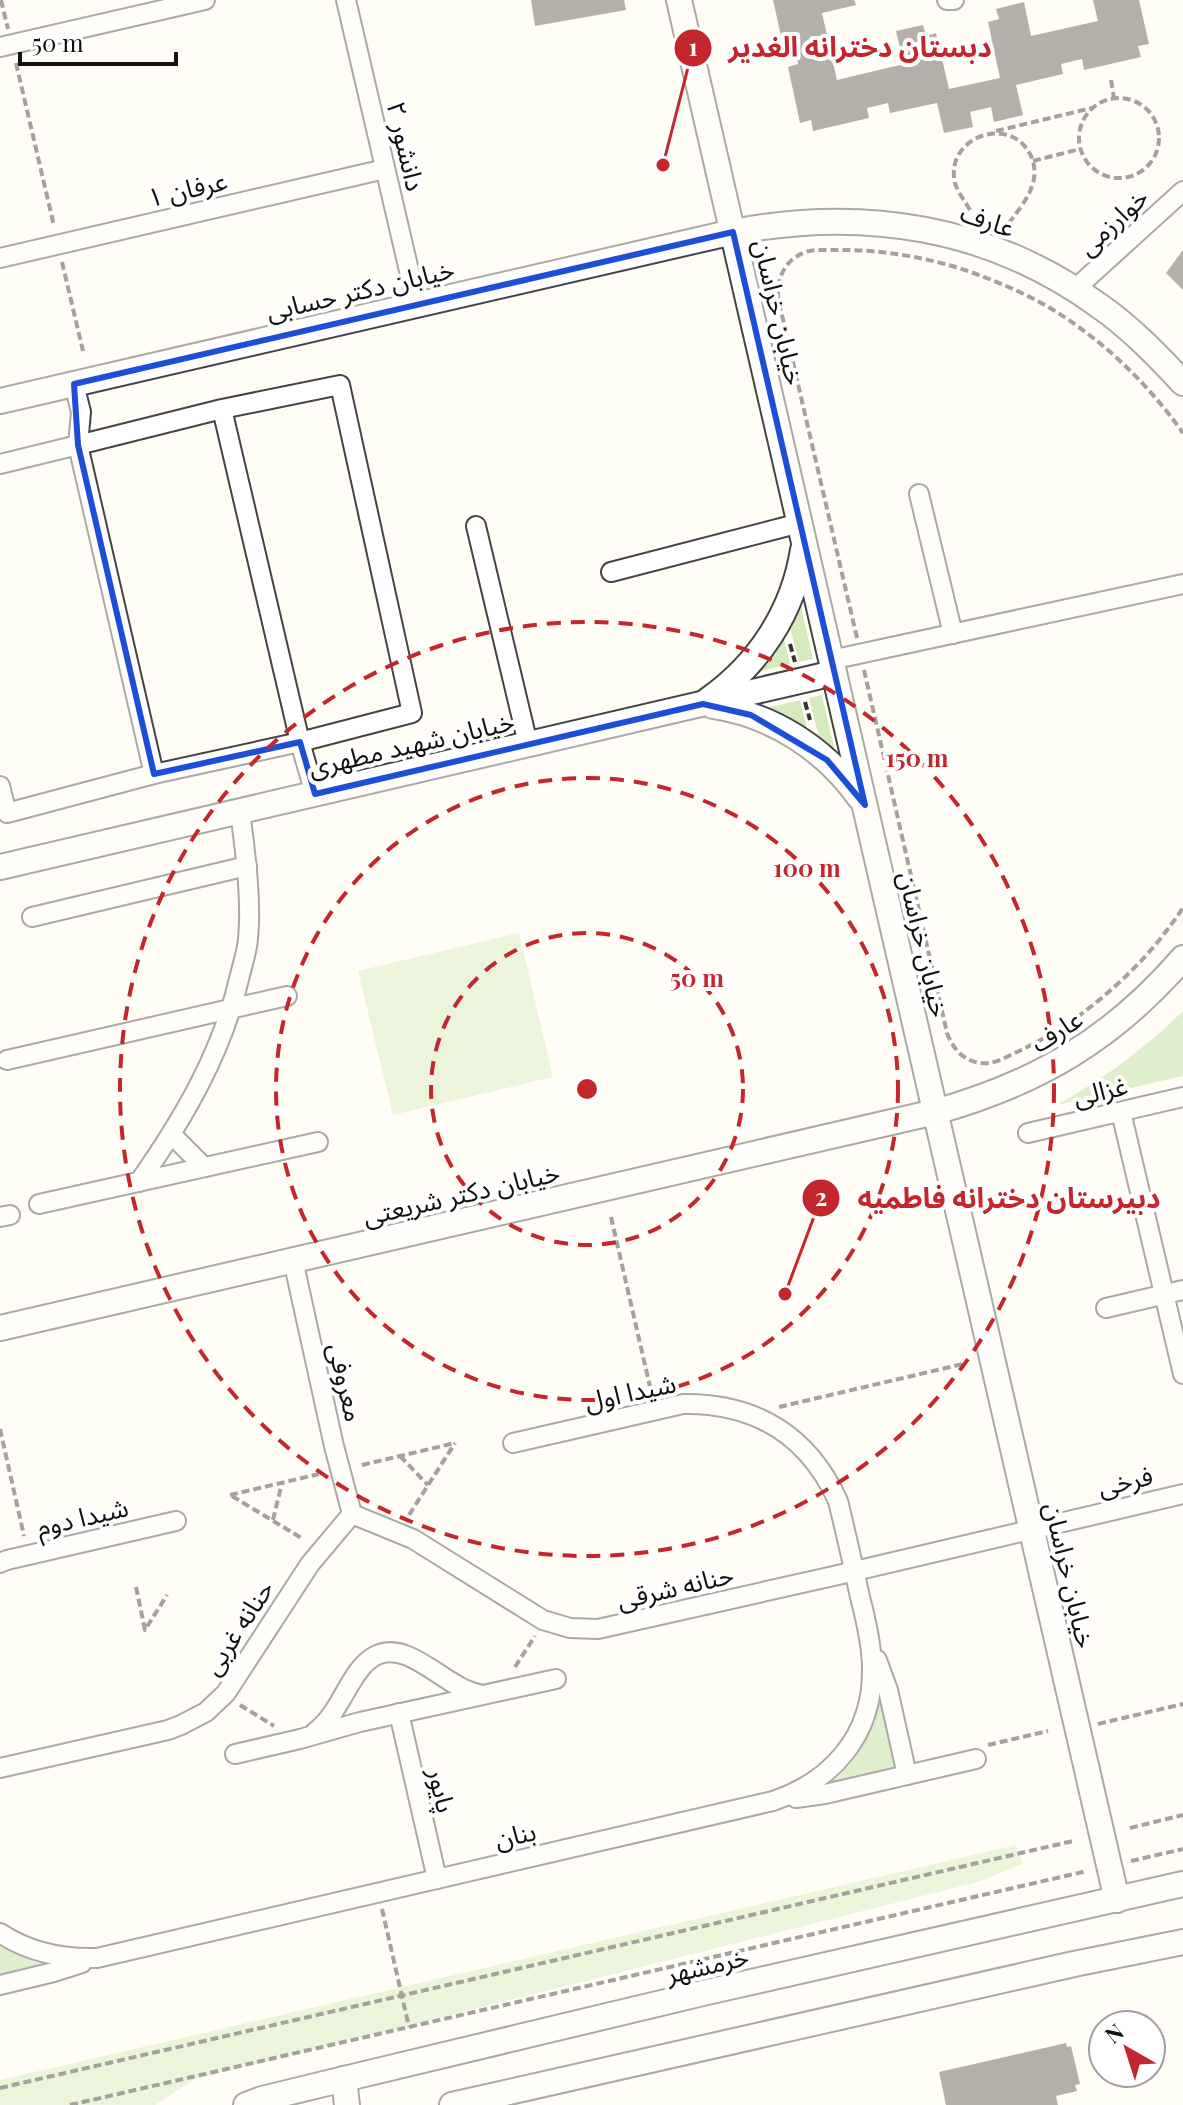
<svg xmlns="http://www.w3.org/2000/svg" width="1183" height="2105" viewBox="0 0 1183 2105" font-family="'Playfair Display','Noto Sans Arabic',serif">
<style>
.green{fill:#d5ebbd}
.forest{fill:#b9dc9c}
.building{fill:#5a524d}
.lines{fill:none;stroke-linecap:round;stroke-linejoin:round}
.minor-casing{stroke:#444;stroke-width:22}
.tertiary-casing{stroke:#444;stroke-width:28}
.path{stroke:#333;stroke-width:4;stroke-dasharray:8 4;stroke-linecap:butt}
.minor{stroke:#fff;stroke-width:18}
.tertiary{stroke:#fff;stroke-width:24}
.marked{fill:none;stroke:#1d4ed8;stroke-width:6;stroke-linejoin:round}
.ring{fill:none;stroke:#c4262e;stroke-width:4;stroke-dasharray:14 10}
.labels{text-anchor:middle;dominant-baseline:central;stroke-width:8;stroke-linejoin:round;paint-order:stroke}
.street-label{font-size:26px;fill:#111;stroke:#fff}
.centre{fill:#c4262e;stroke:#fff;stroke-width:4}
.ring-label{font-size:24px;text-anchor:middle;font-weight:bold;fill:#c4262e;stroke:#fff;stroke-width:8;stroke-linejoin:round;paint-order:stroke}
.leader{fill:none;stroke:#c4262e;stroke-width:3}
.callout-dot{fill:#c4262e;stroke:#fff;stroke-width:3}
.mark-label{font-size:24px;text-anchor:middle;font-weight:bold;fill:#fff}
.callout-label{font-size:28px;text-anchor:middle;font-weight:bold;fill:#c4262e;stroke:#fff;stroke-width:8;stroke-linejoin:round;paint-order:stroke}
</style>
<rect width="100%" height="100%" fill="#fffdf5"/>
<g class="green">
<polygon points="799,598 813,659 799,662 789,624"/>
<polygon points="783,635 790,664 749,674"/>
<polygon points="822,695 836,757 820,741 809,698"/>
<polygon points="800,700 808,732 758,710"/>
<polygon points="519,933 553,1077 393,1115 358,971"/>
<polygon points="1016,1845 1023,1864 978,1882 193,2080 155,2105 0,2105 0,2080"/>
</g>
<g class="forest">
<path d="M1183,1011V1076L1057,1105C1105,1078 1144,1049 1183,1011Z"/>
<path d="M882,1691L900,1771L824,1788C857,1765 875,1730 882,1691Z"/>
<polygon points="0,1946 35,1962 52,1966 0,1978"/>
</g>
<g class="building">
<polygon points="531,0 624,0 626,10 535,26"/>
<polygon points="773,0 854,0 856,5 822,13 837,80 904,64 896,31 923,25 926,36 936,33 949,89 1000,78 988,22 999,19 996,9 1024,2 1031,36 1098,21 1093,0 1139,0 1149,44 1138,46 1141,57 1084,70 1082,59 1061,64 1063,74 1016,85 1023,115 994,122 991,107 970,112 973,127 944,133 937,103 890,113 888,103 867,108 869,118 813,131 811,120 800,123 788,67 798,64 794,43 783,45"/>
<polygon points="1183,250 1183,290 1166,273"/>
<polygon points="1066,2043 1067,2047 1071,2046 1080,2084 1075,2085 1077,2091 1056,2096 1058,2105 946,2105 939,2072"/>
</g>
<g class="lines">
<defs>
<g id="minor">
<polyline points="346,0 417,305"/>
<polyline points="947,0 954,0"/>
<polyline points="0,47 205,0"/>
<polyline points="0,258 385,169"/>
<polyline points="1075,289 1183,191"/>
<polyline points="74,384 81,412 78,445 222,409 340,385 412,713 300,742 222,409"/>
<polyline points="0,464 78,445 154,774"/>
<polyline points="919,494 953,634"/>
<polyline points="476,526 528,744"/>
<polyline points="611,572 800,523"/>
<polyline points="831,660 1183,584"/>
<polyline points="0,786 7,813 154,774 300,742 315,794"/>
<polyline points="32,917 247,866"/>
<polyline points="7,1060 287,996"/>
<polyline points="1121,1112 1183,1374"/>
<polyline points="1028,1133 1183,1097"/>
<polyline points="172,1135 204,1167"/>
<path d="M139,1182C184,1118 223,1051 240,975C243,963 247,951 248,939C252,899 245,851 240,811"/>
<polyline points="39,1204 318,1142"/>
<polyline points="0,1217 10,1215"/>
<polyline points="293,1260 334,1446 352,1514"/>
<polyline points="1106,1308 1183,1290"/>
<polyline points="352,1514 413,1539 543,1620 570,1628 598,1629 838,1575 1183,1494"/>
<polyline points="0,1563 7,1560 176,1521"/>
<polyline points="877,1660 888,1690 907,1775"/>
<polyline points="399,1713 437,1879"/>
<path d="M315,1732C342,1713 350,1667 377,1655C410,1640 445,1688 479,1694"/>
<polyline points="235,1754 300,1739 360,1722 556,1679"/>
<polyline points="0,1768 168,1730 181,1725 206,1712 226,1693 310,1564 352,1514"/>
<polyline points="796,1798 825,1794 976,1759"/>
<path d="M0,1933C30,1953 62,1959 97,1958L773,1801C833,1781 873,1734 872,1669C872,1645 866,1620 860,1597C853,1565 846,1533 838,1501C808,1435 755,1403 683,1404L513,1443"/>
<polyline points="0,1985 54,1972 82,1963"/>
</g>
<g id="tertiary">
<polyline points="679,0 1117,1900"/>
<path d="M0,401L733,232C863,207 989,226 1098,305C1130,327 1157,355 1183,383"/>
<path d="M708,700C759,664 793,612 803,550"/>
<path d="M713,706C773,715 825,749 860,798"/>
<polyline points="0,867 834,673"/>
<path d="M0,1328L935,1112C1038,1083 1113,1039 1183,958"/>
<polyline points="344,2079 347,2105"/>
<polyline points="246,2105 262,2099 344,2079 703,1993 1183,1884"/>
<polyline points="452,2105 1074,1964 1183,1942"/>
</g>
</defs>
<use href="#minor" class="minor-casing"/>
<use href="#tertiary" class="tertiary-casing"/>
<g class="path">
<polyline points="1,0 8,29"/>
<polyline points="16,63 54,226"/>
<polyline points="1111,80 1114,98"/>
<circle cx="1119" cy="138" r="40"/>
<polyline points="996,131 1092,108"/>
<polyline points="1033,161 1080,149"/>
<path d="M970,210C965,201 958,193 955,183C944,137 1011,113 1031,156C1035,165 1036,176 1032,186C1028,199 1017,212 1009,223"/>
<polyline points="62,262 83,351"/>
<path d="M857,638L778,298C777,279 784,261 803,253C812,249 823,250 833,250C886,249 940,259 989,279C1012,288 1034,298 1055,311C1106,343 1148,384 1183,433"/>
<polyline points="790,644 795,662"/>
<path d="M864,670L947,1033C954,1052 968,1065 989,1063C998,1062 1008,1056 1017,1052C1063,1031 1106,998 1141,961C1156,945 1170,927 1183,908"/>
<polyline points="805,702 810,720"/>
<polyline points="611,1217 651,1391"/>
<polyline points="779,1407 963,1364"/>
<polyline points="0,1429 24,1536"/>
<polyline points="400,1456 428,1485"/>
<polyline points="362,1465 455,1443"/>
<polyline points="230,1495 319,1474"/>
<polyline points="232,1496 303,1539"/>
<polyline points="409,1515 455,1443"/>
<polyline points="273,1520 282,1483"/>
<polyline points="136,1587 145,1630 167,1595"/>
<polyline points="515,1667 535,1636"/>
<polyline points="240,1705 274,1726"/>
<polyline points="1098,1724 1183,1704"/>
<polyline points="988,1745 1048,1731"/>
<polyline points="1130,1828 1183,1815"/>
<polyline points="1131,1861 1183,1849"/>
<polyline points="382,1909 409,2027"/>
<polyline points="0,2088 1073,1841"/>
<polyline points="70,2105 1087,1871"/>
</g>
<use href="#minor" class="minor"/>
<use href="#tertiary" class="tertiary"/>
</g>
<path d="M0 0H1183V2105H0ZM733,232L865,805L827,760L751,715L703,704L315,794L300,742L154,774L78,445L74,384Z" fill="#fffdf5" fill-opacity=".55" fill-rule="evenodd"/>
<path class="marked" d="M733,232L865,805L827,760L751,715L703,704L315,794L300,742L154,774L78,445L74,384Z"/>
<g class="ring">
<circle cx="587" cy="1089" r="156"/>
<circle cx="587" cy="1089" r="311"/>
<circle cx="587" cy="1089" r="467"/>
</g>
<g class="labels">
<g class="street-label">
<text transform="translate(407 146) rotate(77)">دانشور ۲</text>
<text transform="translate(187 188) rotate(-13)">عرفان ۱</text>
<text transform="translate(988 219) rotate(19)">عارف</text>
<text transform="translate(1112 221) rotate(-43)">خوارزمی</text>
<text transform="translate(360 289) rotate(-13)">خیابان دکتر حسابی</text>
<text transform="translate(780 312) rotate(77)">خیابان خراسان</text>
<text transform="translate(411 743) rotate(-13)">خیابان شهید مطهری</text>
<text transform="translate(925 944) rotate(77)">خیابان خراسان</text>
<text transform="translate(1056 1030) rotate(-32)">عارف</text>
<text transform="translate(1100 1090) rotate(-13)">غزالی</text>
<text transform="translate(461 1193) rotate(-13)">خیابان دکتر شریعتی</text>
<text transform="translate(347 1382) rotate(77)">معروفی</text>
<text transform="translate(630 1391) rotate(-12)">شیدا اول</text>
<text transform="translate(1125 1480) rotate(-13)">فرخی</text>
<text transform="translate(82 1516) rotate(-13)">شیدا دوم</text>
<text transform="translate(1071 1575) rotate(77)">خیابان خراسان</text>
<text transform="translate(675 1586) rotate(-13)">حنانه شرقی</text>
<text transform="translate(237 1627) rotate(-57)">حنانه غربی</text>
<text transform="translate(443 1790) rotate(77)">پایور</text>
<text transform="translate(515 1834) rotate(-13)">بنان</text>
<text transform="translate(707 1964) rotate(-13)">خرمشهر</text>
</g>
</g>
<circle cx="587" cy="1089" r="12" class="centre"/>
<g class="ring-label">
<text x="917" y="767">150 m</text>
<text x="807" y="877">100 m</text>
<text x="697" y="987">50 m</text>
</g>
<path class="leader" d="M663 165L693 48M785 1294L821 1198"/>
<g class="callout-dot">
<circle cx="663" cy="165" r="8"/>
<circle cx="785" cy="1294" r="8"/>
<circle cx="693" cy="48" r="20"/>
<circle cx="821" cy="1198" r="20"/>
</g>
<g class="mark-label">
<text x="693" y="56">1</text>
<text x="821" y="1206">2</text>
</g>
<g class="callout-label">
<text x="860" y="57">دبستان دخترانه الغدیر</text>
<text x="1009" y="1208">دبیرستان دخترانه فاطمیه</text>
</g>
<g transform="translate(1127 2049) rotate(321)"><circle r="38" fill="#ffffff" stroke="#a0a0a0" stroke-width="2"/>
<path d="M0-6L14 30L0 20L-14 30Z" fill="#c4262e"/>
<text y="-12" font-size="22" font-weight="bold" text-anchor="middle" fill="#111111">N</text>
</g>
<path d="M20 52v12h156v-12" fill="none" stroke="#111111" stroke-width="4"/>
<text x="32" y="52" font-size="24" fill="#111111" stroke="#ffffff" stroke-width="6" paint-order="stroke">50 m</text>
</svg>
